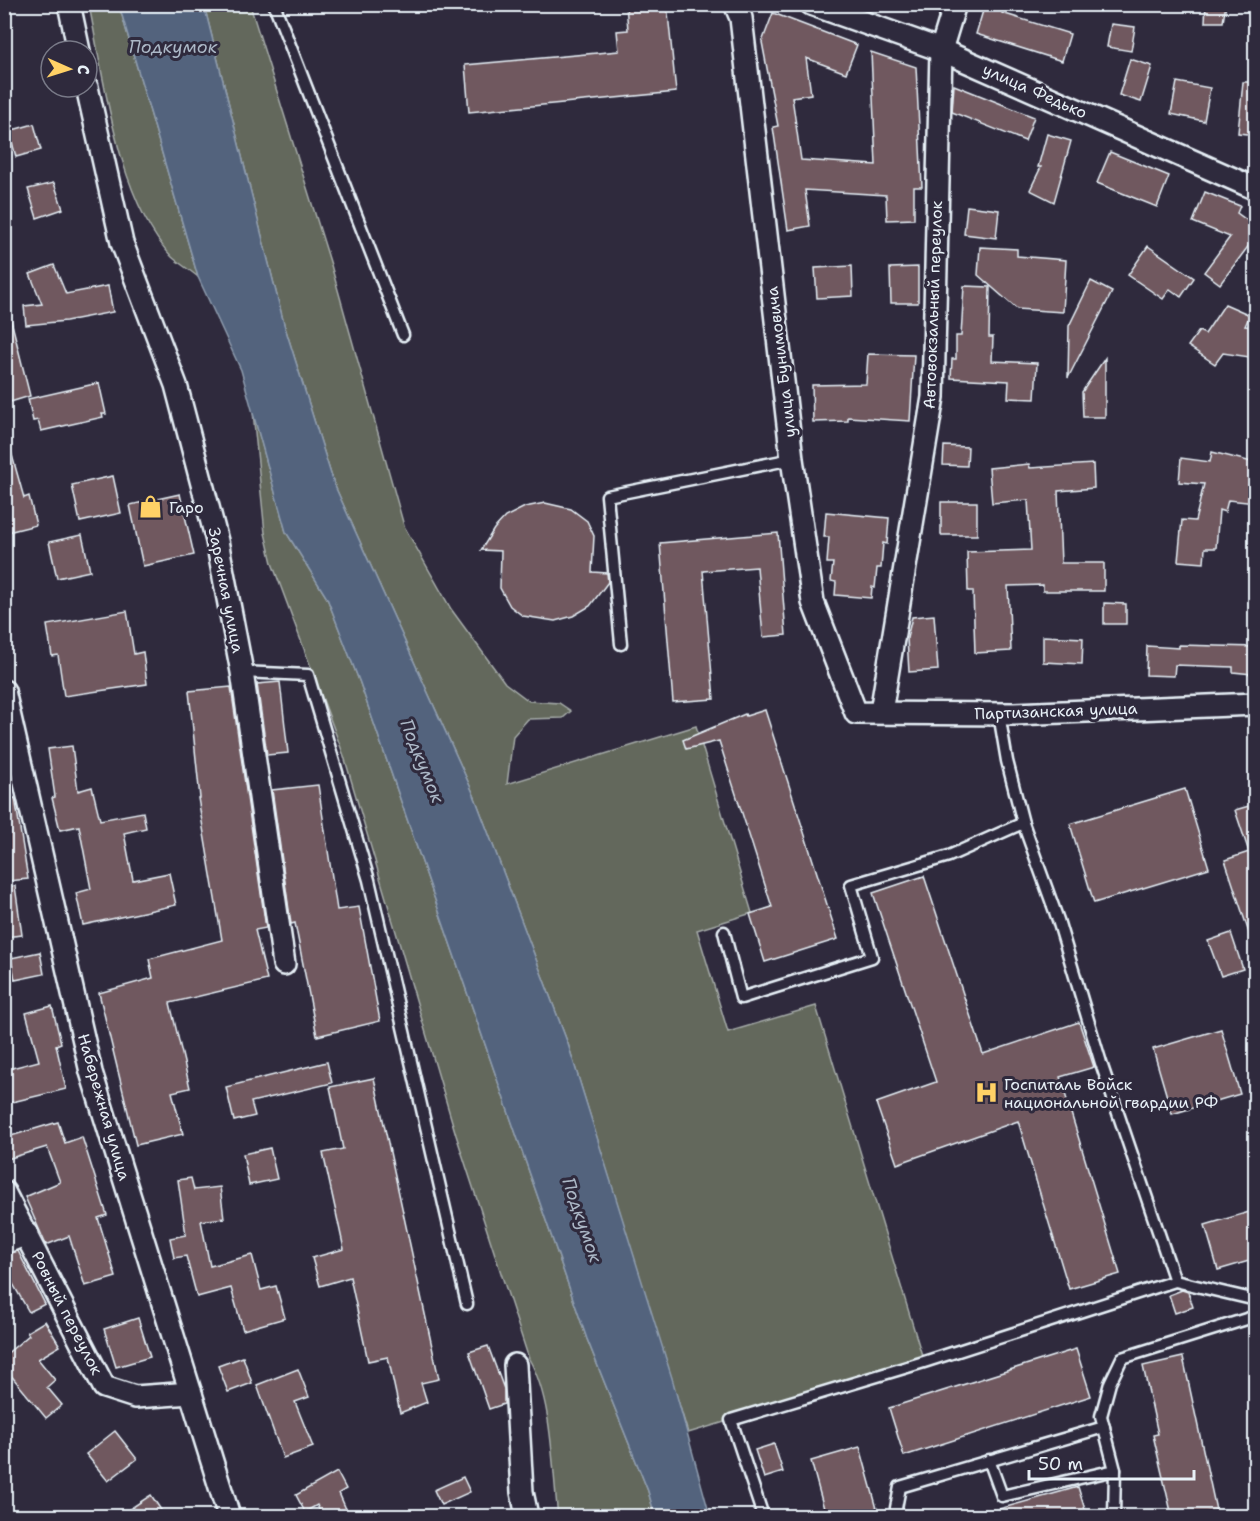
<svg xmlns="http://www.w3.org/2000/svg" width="1260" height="1521" viewBox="0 0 1260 1521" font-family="'Shantell Sans',sans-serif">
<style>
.green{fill:#63685b;stroke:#a6acaa;stroke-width:1.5}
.water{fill:#52637d;stroke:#8e9cae;stroke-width:1.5}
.building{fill:#6f595f;stroke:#e8f1f8;stroke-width:1.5}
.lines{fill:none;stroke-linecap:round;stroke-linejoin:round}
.lane-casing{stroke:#e8f1f8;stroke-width:15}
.street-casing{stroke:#e8f1f8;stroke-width:26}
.lane{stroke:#2f2a3d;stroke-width:10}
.street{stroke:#2f2a3d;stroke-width:21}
.labels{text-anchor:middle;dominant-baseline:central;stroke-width:6;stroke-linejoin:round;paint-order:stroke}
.street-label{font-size:16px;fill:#e8f1f8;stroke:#2f2a3d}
.poi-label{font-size:16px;fill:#e8f1f8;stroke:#2f2a3d;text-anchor:start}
.water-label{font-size:18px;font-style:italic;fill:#acb8c7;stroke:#2f2a3d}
</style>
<rect width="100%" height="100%" fill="#2f2a3d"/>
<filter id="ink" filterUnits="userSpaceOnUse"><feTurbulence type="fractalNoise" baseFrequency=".0167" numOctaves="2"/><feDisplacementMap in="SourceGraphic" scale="12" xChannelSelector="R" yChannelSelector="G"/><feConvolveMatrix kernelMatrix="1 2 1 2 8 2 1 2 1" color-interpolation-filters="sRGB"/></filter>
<g filter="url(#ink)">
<g class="green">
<path d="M89,5H119L198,277C190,270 180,264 172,257C118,200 104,80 89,5Z"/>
<polygon points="204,5 250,5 331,265 404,526 451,609 505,683 529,701 559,703 571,711 563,718 528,719 513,736 507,784 696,726 752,913 697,930 728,1032 816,1006 924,1362 688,1433 568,1044 474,795 334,484 284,324"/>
<path d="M253,412L286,532L327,598L360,683L587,1339L648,1491L655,1516H558C552,1468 553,1401 529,1359L456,1135L344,756L272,563L265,533Z"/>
</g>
<polygon class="water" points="119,5 204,5 284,324 334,484 474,795 568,1044 672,1378 710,1516 655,1516 648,1491 587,1339 360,683 327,598 286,532 241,370 198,277"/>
<g class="building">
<polygon points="626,4 667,4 676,92 469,112 465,65 619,51 617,31 628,30"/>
<polygon points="985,4 1005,4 1002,13 1070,34 1062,61 976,34"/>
<polygon points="1206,4 1226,4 1223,22 1205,22"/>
<polygon points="773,13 857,45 846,73 806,58 811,94 792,97 801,160 876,165 871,52 916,67 922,187 914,187 914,219 887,220 886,195 805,190 810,226 788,230 773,127 778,126 762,42"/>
<polygon points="1111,24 1135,27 1131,51 1107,47"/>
<polygon points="1130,59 1152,66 1141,102 1119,95"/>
<polygon points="1177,82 1210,88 1204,121 1171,114"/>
<polygon points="1243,82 1256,82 1256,135 1238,133"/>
<polygon points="954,85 1034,117 1025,141 952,112"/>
<polygon points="34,124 41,150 16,157 9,131"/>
<polygon points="1047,134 1071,141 1054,202 1030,190 1041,167 1038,167"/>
<polygon points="1110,152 1169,176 1157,207 1097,183"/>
<polygon points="54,183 63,209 37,218 28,189"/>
<polygon points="1205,192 1240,206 1237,213 1256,227 1256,236 1220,284 1204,272 1230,237 1193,222"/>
<polygon points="967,206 999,210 996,238 964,234"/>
<polygon points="1148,246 1194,278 1181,297 1170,289 1163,299 1128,275"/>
<polygon points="980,247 1017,249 1017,256 1066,260 1063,312 1017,309 978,275"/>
<polygon points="54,265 66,294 108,286 113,312 66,321 26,325 24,306 42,304 30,274"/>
<polygon points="852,266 853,296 817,298 815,268"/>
<polygon points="918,267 918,303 891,303 890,268"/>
<polygon points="1091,281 1112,292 1068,378 1069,326"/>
<polygon points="964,286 990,287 989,337 993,337 992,361 1037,363 1035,399 1008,398 1009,381 951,378 952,359 956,359 956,336 961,336"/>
<polygon points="1225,304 1250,315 1245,326 1256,327 1256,358 1223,353 1215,364 1188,346 1199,331 1205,334"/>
<polygon points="11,320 30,396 4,404 4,321"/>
<polygon points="868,354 914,355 910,421 848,417 848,421 813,422 812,385 866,384"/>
<polygon points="1105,358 1105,417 1083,417 1082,392"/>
<polygon points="99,383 106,414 102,414 103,417 41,431 38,420 33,421 28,399"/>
<polygon points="944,446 968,447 967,466 943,465"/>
<polygon points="10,448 24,498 29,496 36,525 4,533 4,449"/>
<polygon points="1212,452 1256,463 1256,503 1228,500 1225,512 1219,510 1216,548 1205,548 1204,563 1178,561 1182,520 1195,521 1204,484 1179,482 1181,458 1210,462"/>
<polygon points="1029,464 1030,468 1093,464 1094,488 1058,491 1061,563 1104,563 1104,591 1043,591 1043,585 1008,586 1011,651 975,653 973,591 968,591 967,552 1031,550 1028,500 992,503 989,468"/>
<polygon points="113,476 121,513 80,522 72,485"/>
<polygon points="180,494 194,555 143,566 130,505"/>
<rect x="941" y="502" width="36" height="33"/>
<polygon points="545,503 571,509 587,521 594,536 592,572 607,573 608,582 590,606 573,616 555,621 523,616 510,606 500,588 501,551 481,550 494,529 505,517 525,507"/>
<polygon points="826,512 889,518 887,544 883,543 881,568 877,568 875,588 872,587 871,598 835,595 836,582 831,581 833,563 827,563 829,537 824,537"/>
<polygon points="778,533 786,635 763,637 757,567 703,571 714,699 673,702 660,543"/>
<polygon points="82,535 90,571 57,578 49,542"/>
<polygon points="1104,603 1126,604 1126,624 1104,624"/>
<polygon points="127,611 134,654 143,652 147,684 64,696 58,655 52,656 47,625"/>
<polygon points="934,615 938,670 909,672 907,638 912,617"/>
<polygon points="1043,636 1083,638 1082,664 1043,662"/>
<polygon points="1179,645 1255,647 1252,674 1233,672 1233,667 1175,665 1174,676 1146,675 1147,646 1179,648"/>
<polygon points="280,682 288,753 267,755 257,684"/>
<polygon points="231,687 266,928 255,930 267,980 170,1003 190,1088 172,1092 183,1134 136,1145 99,993 153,978 149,959 222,940 198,798 200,798 189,691"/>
<polygon points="765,710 838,939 765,962 750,914 772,907 719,741 686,749 683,740 745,714 746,716"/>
<polygon points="72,746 78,791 92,787 100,820 143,812 146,828 124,833 133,880 169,873 176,905 83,925 76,893 91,889 79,826 60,830 52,798 55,797 48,749"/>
<polygon points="318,785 337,910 359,907 380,1021 317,1036 295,923 291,924 272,790"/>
<polygon points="1185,789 1209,868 1094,903 1070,824"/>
<polygon points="4,798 15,798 28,879 8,881 4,849"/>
<polygon points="1256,804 1256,942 1252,942 1225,860 1249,852 1235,810"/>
<polygon points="924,876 983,1054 1079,1022 1094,1067 1060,1077 1120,1274 1069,1289 1018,1121 897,1164 876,1103 936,1082 873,893"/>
<polygon points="15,886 22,935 4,937 4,887"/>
<polygon points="1231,933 1243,969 1221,976 1208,941"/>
<polygon points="40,952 44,974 15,980 11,958"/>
<polygon points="52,1006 61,1043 56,1045 66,1089 4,1104 4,1070 39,1061 26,1013"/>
<polygon points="1221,1029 1240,1094 1172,1114 1153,1049"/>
<polygon points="327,1062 332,1083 251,1102 255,1116 234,1121 226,1087"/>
<polygon points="374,1078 439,1379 421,1383 427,1402 400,1413 388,1357 368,1361 350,1277 320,1286 312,1258 344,1249 323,1153 343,1149 330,1087"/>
<polygon points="58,1122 65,1143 82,1137 107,1215 98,1218 116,1277 85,1286 69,1236 46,1245 25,1197 60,1182 47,1147 4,1160 4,1138"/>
<polygon points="270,1148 277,1179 249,1185 243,1154"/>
<polygon points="191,1178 194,1190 220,1187 224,1218 201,1221 210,1266 252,1255 261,1290 276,1286 285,1318 243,1330 231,1288 197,1297 186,1256 174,1258 170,1238 186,1235 178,1180"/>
<polygon points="1256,1210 1256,1259 1218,1270 1205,1225"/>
<polygon points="18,1251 45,1304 29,1312 4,1268 4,1255"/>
<polygon points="1182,1290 1188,1292 1193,1307 1175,1313 1169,1295"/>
<polygon points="138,1318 150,1357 116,1367 104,1329"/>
<polygon points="45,1321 60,1346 38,1359 55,1380 47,1387 62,1405 46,1418 4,1367 4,1356 29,1335 27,1332"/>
<polygon points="488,1346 504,1389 504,1404 489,1409 469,1352"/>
<polygon points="1076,1349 1091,1396 904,1456 889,1408"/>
<polygon points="243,1357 252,1383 228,1392 218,1366"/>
<polygon points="1183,1357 1216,1510 1205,1513 1206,1516 1172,1516 1153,1435 1158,1434 1143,1366"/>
<polygon points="298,1369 309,1397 295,1402 313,1447 283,1458 257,1385"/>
<polygon points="115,1431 137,1459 108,1481 86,1454"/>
<polygon points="774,1444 783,1472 764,1478 755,1450"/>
<polygon points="860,1447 879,1516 826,1516 811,1461"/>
<polygon points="337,1472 346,1489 339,1493 349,1516 322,1516 317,1505 305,1512 296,1495"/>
<polygon points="463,1477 470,1492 441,1505 434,1490"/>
<polygon points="1078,1487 1087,1516 993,1516 992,1511"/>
<polygon points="151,1495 165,1516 119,1516"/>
</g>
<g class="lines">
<defs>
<g id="lane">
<polyline points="274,4 403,335"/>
<polyline points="621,644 607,496 792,459"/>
<polyline points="242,672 308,675 369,880 467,1304"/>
<polyline points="999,714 1007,761 1023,823 1058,920 1101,1063 1175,1281 1256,1300"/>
<polyline points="724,932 741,998 872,957 851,885 949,856 1023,823"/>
<polyline points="989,1460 1002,1496 1115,1470"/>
<polyline points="763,1516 731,1420 924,1362 1175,1281"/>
<polyline points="898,1516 896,1508 900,1487 1104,1427"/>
<polyline points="1114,1516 1115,1470 1101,1416 1110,1383 1122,1358 1256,1316"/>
</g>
<g id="street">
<polyline points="69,4 79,51"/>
<polyline points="735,4 741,18 792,459 813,602 856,713 1014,714 1256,704"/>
<polyline points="811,4 941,50 1256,189"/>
<polyline points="87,87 122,243 176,385 217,541 242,672 284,964"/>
<polyline points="4,691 91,1072 229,1516"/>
<polyline points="881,712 933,397 941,50 955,4"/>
<polyline points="4,1192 104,1387 135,1397 191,1393"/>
<polyline points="4,1243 27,1234"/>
<polyline points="515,1365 522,1492 527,1516"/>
</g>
</defs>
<use href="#lane" class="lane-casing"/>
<use href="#street" class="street-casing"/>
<use href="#lane" class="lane"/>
<use href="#street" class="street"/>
</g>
</g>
<defs>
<symbol id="shop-bare" viewBox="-9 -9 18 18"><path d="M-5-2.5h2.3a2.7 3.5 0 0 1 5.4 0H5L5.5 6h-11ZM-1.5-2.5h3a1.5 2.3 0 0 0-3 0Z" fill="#ffd166" stroke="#2f2a3d" stroke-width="2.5" paint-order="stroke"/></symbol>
<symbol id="hospital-bare" viewBox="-9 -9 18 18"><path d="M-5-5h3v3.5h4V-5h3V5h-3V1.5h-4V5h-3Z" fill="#ffd166" stroke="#2f2a3d" stroke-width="2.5" paint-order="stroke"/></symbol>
</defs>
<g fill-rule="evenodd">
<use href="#shop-bare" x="134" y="490" width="33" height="33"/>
<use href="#hospital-bare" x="970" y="1076" width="33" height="33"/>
</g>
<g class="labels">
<g class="street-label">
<text transform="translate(1035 91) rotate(24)">улица Федько</text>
<text transform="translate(933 305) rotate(-88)">Автовокзальный переулок</text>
<text transform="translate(781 362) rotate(-97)">улица Бунимовича</text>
<text transform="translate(226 590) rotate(79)">Заречная улица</text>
<text transform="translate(1056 711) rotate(-2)">Партизанская улица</text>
<text transform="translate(104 1107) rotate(74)">Набережная улица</text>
<text transform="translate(67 1313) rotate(63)">Ровный переулок</text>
</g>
<g class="poi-label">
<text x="169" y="507">Гаро</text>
<text x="1004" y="1084">Госпиталь Войск<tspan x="1004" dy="18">национальной гвардии РФ</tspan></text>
</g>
<g class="water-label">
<text x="173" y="47">Подкумок</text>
<text transform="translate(422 761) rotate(68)">Подкумок</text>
<text transform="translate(582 1220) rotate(71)">Подкумок</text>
</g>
</g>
<rect width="1260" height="1521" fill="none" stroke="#2f2a3d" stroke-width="24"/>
<rect x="12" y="12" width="1236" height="1497" fill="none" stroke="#e8f1f8" stroke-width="2" filter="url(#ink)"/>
<g transform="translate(69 69) rotate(93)"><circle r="28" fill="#2f2a3d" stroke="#797a88" stroke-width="1.5"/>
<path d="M0-4.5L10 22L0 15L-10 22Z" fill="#ffd166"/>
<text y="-9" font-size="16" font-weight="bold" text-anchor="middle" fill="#e8f1f8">С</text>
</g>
<path d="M1029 1470v9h165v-9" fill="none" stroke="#e8f1f8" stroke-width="3"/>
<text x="1038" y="1470" font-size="18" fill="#e8f1f8" stroke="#2f2a3d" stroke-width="4.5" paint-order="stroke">50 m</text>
</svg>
